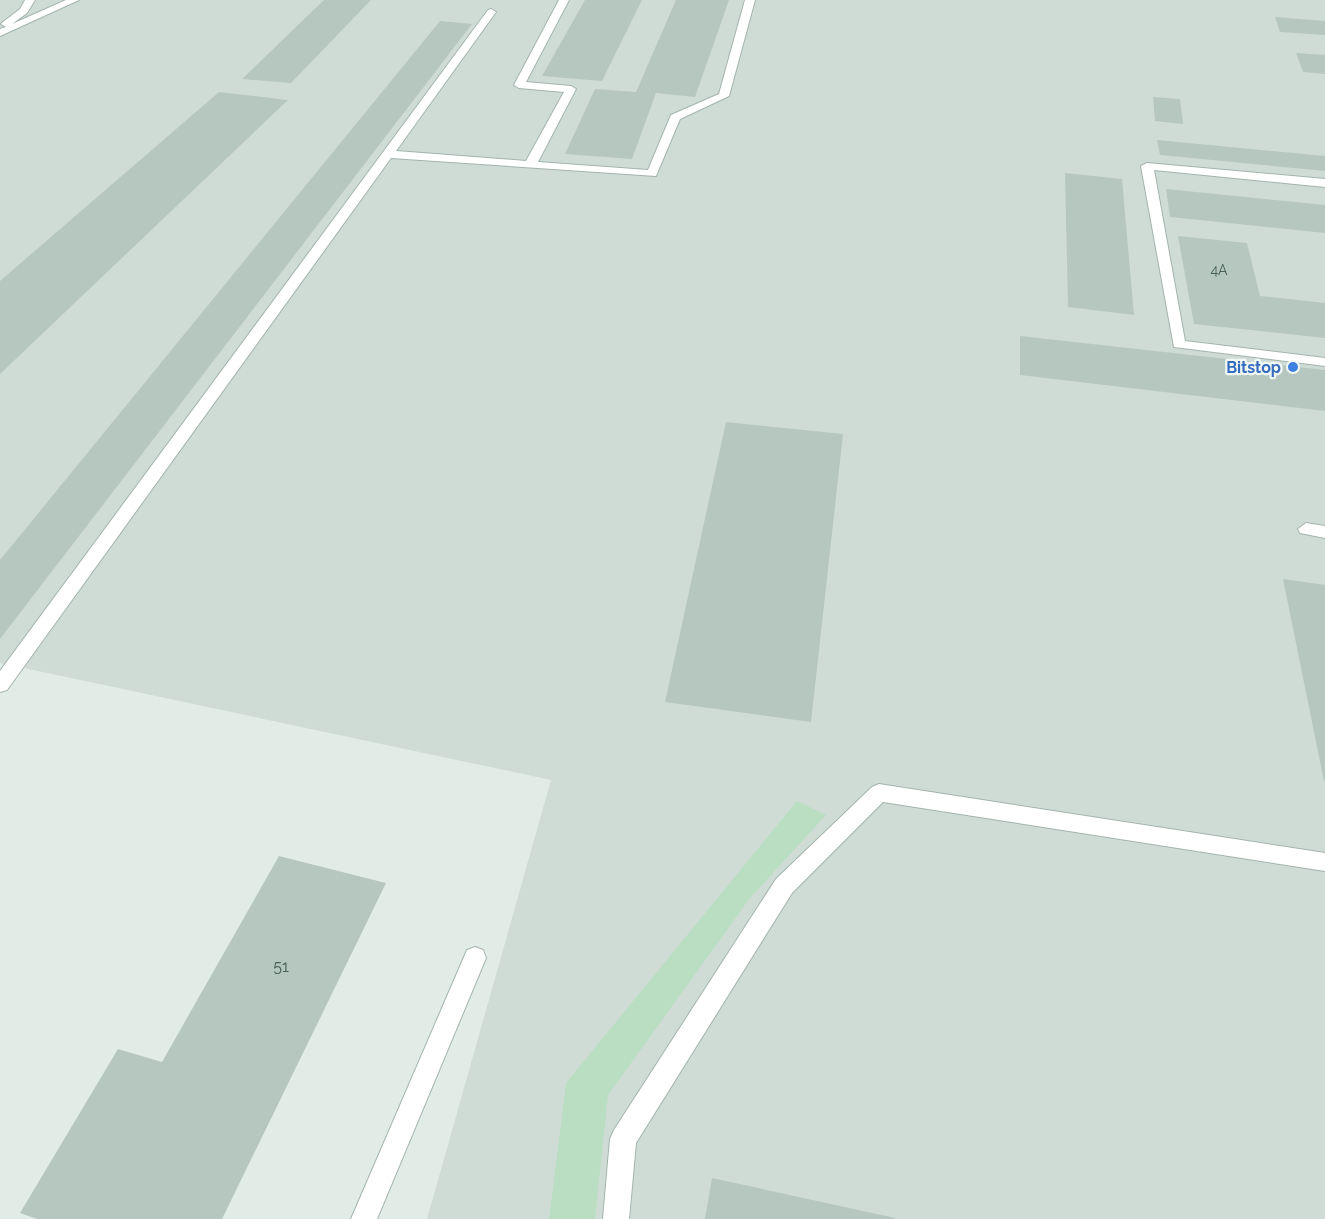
<svg xmlns="http://www.w3.org/2000/svg" width="1325" height="1219" viewBox="0 0 1325 1219" font-family="Raleway,sans-serif">
<style>
.built{fill:#cfdcd5}
.green{fill:#b9dec1}
.building{fill:#b6c7bf}
.lines{fill:none;stroke-linecap:round;stroke-linejoin:round}
.service-casing{stroke:#a3b4ad;stroke-width:2}
.service{fill:#fff;fill-rule:evenodd}
.shop-dot{fill:#3f7fe0;stroke:#f1f8f5;stroke-width:2}
.labels{text-anchor:middle;dominant-baseline:central;stroke-width:4.5;stroke-linejoin:round;paint-order:stroke}
.number-label{font-size:14px;fill:#466057}
.shop-label{font-size:16px;font-weight:bold;fill:#366cbe;stroke:#f1f8f5;text-anchor:end}
.near-number-label{font-size:16px;fill:#466057}
</style>
<rect width="100%" height="100%" fill="#e1ece6"/>
<polygon class="built" points="0,0 1325,0 1325,1219 427,1219 551,780 0,663"/>
<polygon class="green" points="797,801 826,815 750,898 608,1095 595,1219 549,1219 566,1083"/>
<g class="building">
<polygon points="324,0 371,0 291,83 242,79"/>
<polygon points="585,0 642,0 602,81 542,76"/>
<polygon points="676,0 729,0 695,97 656,93 632,159 565,154 595,89 636,92"/>
<polygon points="1275,17 1325,21 1325,35 1280,32"/>
<polygon points="440,21 472,24 0,639 0,560"/>
<polygon points="1296,53 1325,55 1325,74 1303,72"/>
<polygon points="219,92 288,100 0,374 0,281"/>
<polygon points="1153,97 1180,99 1183,124 1155,121"/>
<polygon points="1157,140 1325,156 1325,171 1160,155"/>
<polygon points="1065,173 1122,179 1134,315 1068,307"/>
<polygon points="1166,189 1325,205 1325,233 1170,217"/>
<polygon points="1178,236 1247,243 1260,296 1325,303 1325,338 1194,324"/>
<polygon points="1020,336 1325,370 1325,411 1020,375"/>
<polygon points="726,422 843,434 811,722 665,702"/>
<polygon points="1283,579 1325,585 1325,781 1324,781"/>
<polygon points="279,856 386,883 222,1219 37,1219 20,1213 118,1049 162,1062"/>
<polygon points="712,1178 895,1218 895,1219 705,1219"/>
</g>
<g class="lines">
<defs>
<g id="service">
<polygon points="25,0 35,0 27,13 12,24 66,0 79,0 0,36 0,29 6,27 1,24 3,22 20,9"/>
<polygon points="559,0 569,0 526,82 571,86 576,89 538,162 648,170 671,115 719,94 745,0 755,0 729,96 680,119 656,176 391,158 7,690 0,692 0,671 488,10 491,9 496,12 396,151 526,161 564,92 519,88 514,85"/>
<polygon points="1147,163 1325,179 1325,187 1154,170 1185,341 1325,358 1325,366 1174,347 1141,166"/>
<polygon points="1306,523 1325,526 1325,538 1300,533 1298,529"/>
<polygon points="879,784 1325,853 1325,871 883,802 792,893 636,1143 629,1219 603,1219 610,1139 614,1130 776,879 872,787"/>
<polygon points="475,947 483,950 486,958 377,1219 351,1219 467,950"/>
</g>
</defs>
<use href="#service" class="service-casing"/>
<use href="#service" class="service"/>
</g>
<circle class="shop-dot" cx="1293" cy="367" r="6"/>
<g class="labels">
<g class="number-label">
<text x="1219" y="270">4А</text>
</g>
<g class="shop-label">
<text x="1281" y="367">Bitstop</text>
</g>
<g class="near-number-label">
<text x="281" y="966">51</text>
</g>
</g>
</svg>
